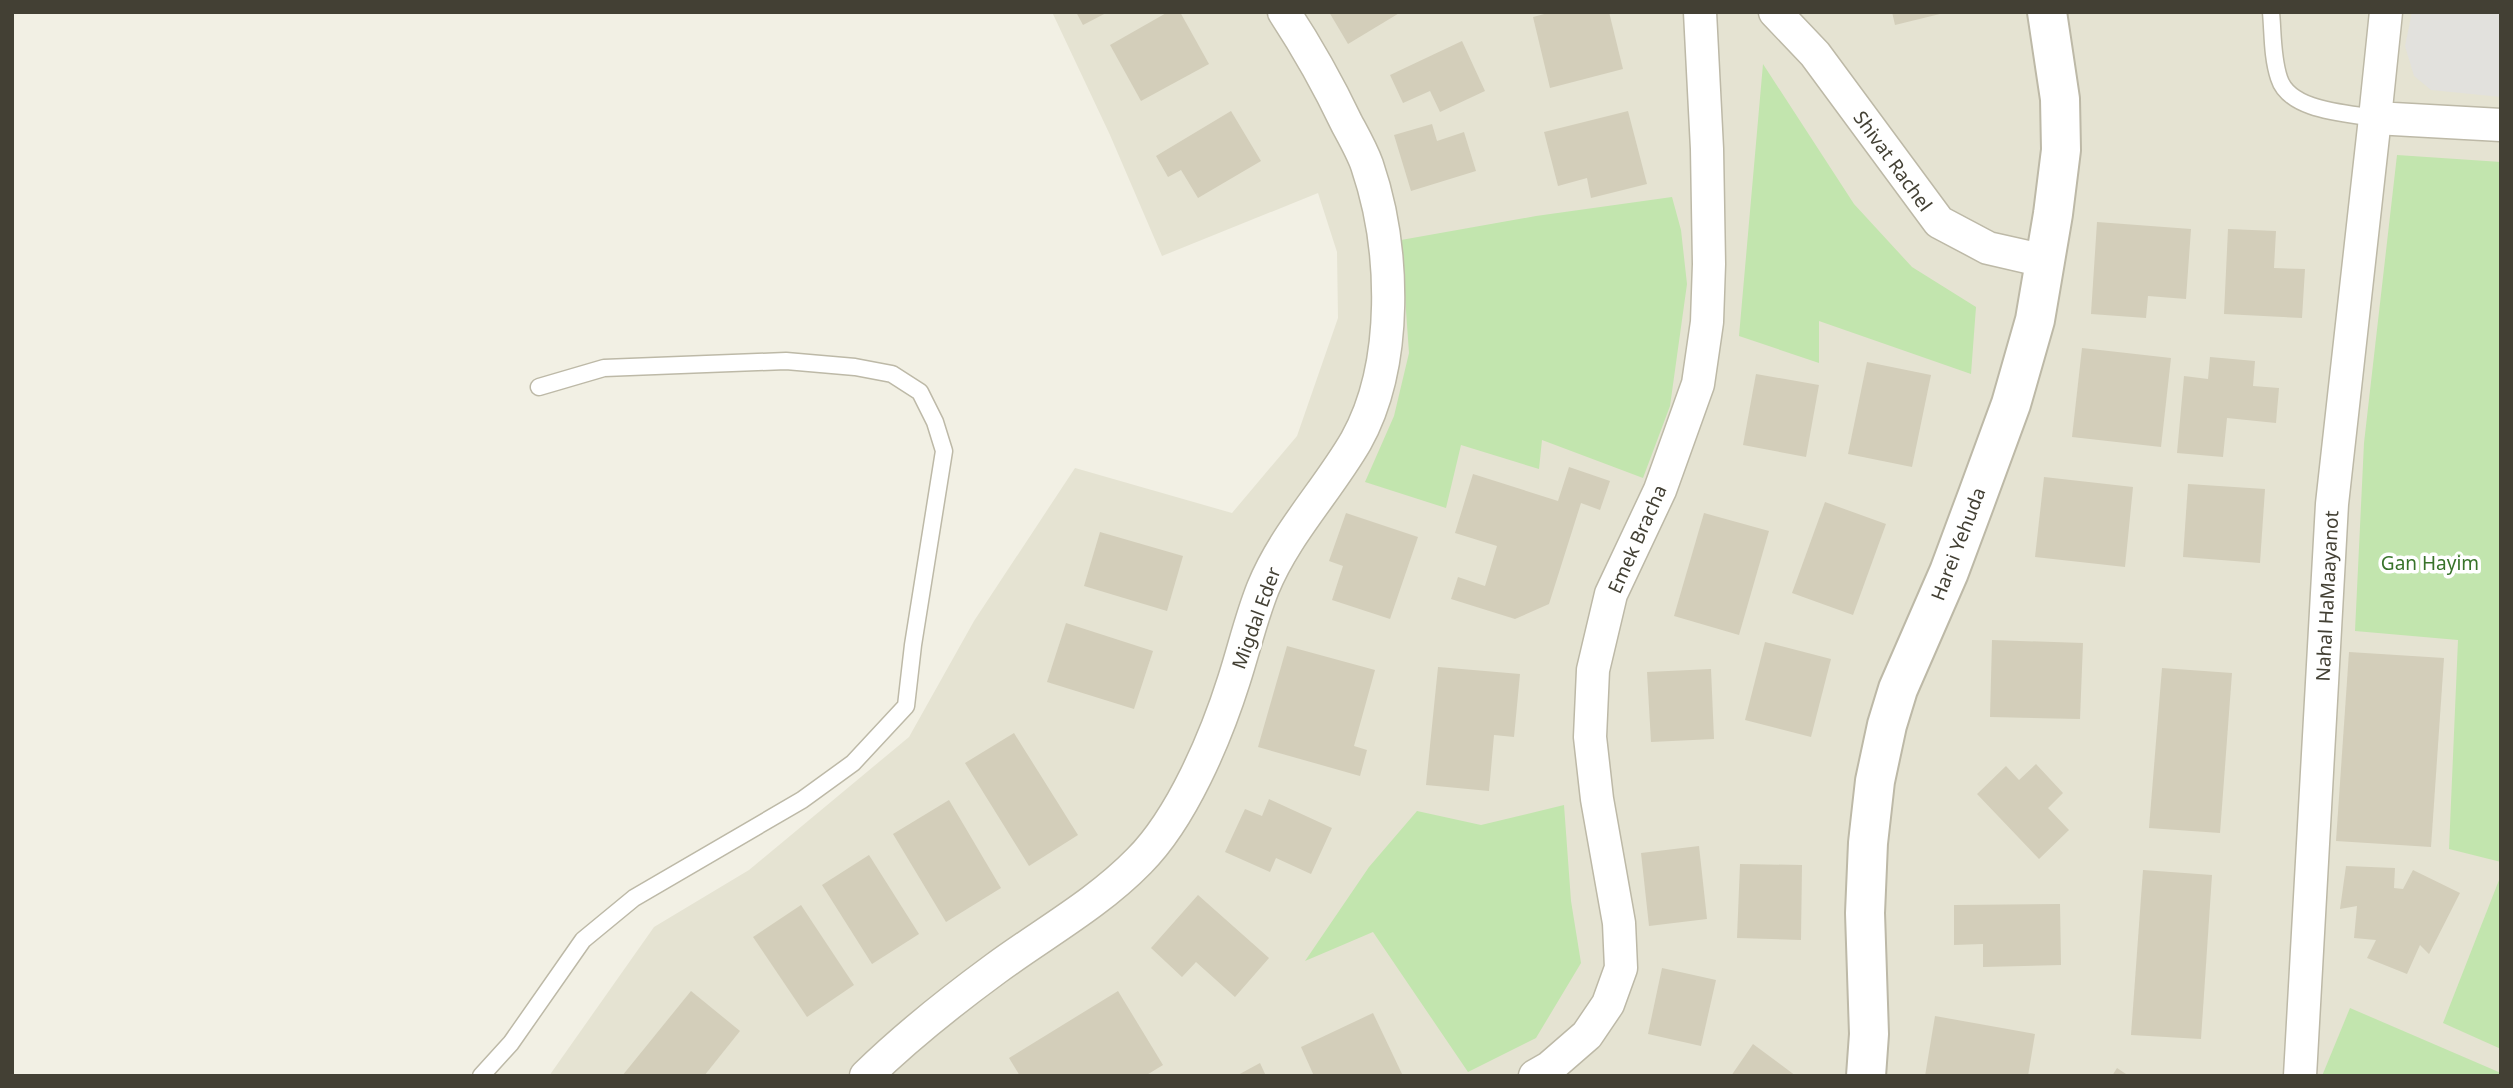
<svg xmlns="http://www.w3.org/2000/svg" width="2513" height="1088" viewBox="0 0 2513 1088" font-family="'Noto Sans',sans-serif">
<style>
.residential{fill:#e5e3d2}
.green{fill:#c2e5ae}
.parking{fill:#e2e1dd}
.building{fill:#d3ceba}
.lines{fill:none;stroke-linecap:round;stroke-linejoin:round}
.service-casing{stroke:#bdb9a7;stroke-width:19}
.minor-casing{stroke:#bdb9a7;stroke-width:35}
.tertiary-casing{stroke:#bdb9a7;stroke-width:42}
.service{stroke:#fff;stroke-width:16}
.minor{stroke:#fff;stroke-width:32}
.tertiary{stroke:#fff;stroke-width:38}
.labels{text-anchor:middle;dominant-baseline:central;stroke-width:7;stroke-linejoin:round;paint-order:stroke}
.street-label{font-size:19px;fill:#434034;stroke:#fff}
.park-label{font-size:19px;fill:#38732a;stroke:#fff}
</style>
<rect width="100%" height="100%" fill="#f2f0e4"/>
<polygon class="residential" points="1052,12 2501,12 2501,1076 549,1076 654,927 749,870 909,737 974,621 1075,468 1232,513 1297,436 1338,318 1337,252 1318,193 1162,256 1110,135"/>
<g class="green">
<polygon points="1763,64 1854,204 1912,267 1976,307 1971,374 1819,321 1819,363 1739,336"/>
<polygon points="2397,155 2501,162 2501,862 2449,849 2458,640 2355,631 2364,443"/>
<polygon points="1672,197 1681,230 1687,284 1670,406 1643,478 1542,440 1539,469 1461,445 1446,508 1365,482 1394,416 1409,353 1401,240 1536,216"/>
<polygon points="1564,805 1571,901 1581,963 1536,1038 1468,1072 1373,932 1305,961 1369,867 1417,811 1481,825"/>
<polygon points="2501,875 2501,1049 2443,1023"/>
<polygon points="2350,1008 2501,1073 2501,1076 2322,1076"/>
</g>
<polygon class="parking" points="2412,12 2501,12 2501,97 2431,90 2414,76 2405,46"/>
<g class="building">
<polygon points="1076,12 1108,12 1083,25"/>
<polygon points="1168,12 1180,12 1209,64 1141,101 1110,45"/>
<polygon points="1329,12 1401,12 1348,44"/>
<polygon points="1552,12 1609,12 1623,69 1550,88 1533,17"/>
<polygon points="1892,12 1944,12 1944,13 1895,25"/>
<polygon points="1462,41 1485,91 1440,112 1430,91 1403,103 1390,75"/>
<polygon points="1231,111 1261,161 1198,198 1181,170 1168,177 1156,156"/>
<polygon points="1628,111 1647,184 1591,198 1587,178 1558,186 1544,132"/>
<polygon points="1432,124 1437,141 1464,132 1476,171 1411,191 1394,135"/>
<polygon points="2097,222 2191,229 2186,299 2148,296 2146,318 2091,314"/>
<polygon points="2228,229 2276,231 2274,268 2305,269 2302,318 2224,314"/>
<polygon points="2082,348 2171,358 2161,447 2072,437"/>
<polygon points="2210,357 2255,361 2253,386 2279,388 2276,423 2227,418 2223,457 2177,453 2184,376 2208,379"/>
<polygon points="1867,362 1931,375 1912,467 1848,454"/>
<polygon points="1756,374 1819,385 1806,457 1743,445"/>
<polygon points="1569,467 1610,481 1600,510 1581,503 1549,604 1515,619 1451,599 1458,577 1485,586 1497,546 1455,533 1473,474 1558,501"/>
<polygon points="2044,477 2133,487 2125,567 2035,557"/>
<polygon points="2188,484 2265,489 2260,563 2183,557"/>
<polygon points="1825,502 1886,524 1853,615 1792,593"/>
<polygon points="1346,513 1418,537 1390,619 1332,600 1343,566 1329,561"/>
<polygon points="1704,513 1769,531 1739,635 1674,616"/>
<polygon points="1100,532 1183,556 1167,611 1084,586"/>
<polygon points="1066,623 1153,651 1134,709 1047,682"/>
<polygon points="1992,640 2083,643 2080,719 1990,717"/>
<polygon points="1765,642 1831,659 1811,737 1745,720"/>
<polygon points="1287,646 1375,670 1354,746 1367,750 1360,776 1258,747"/>
<polygon points="2349,652 2444,658 2431,847 2336,841"/>
<polygon points="1438,667 1520,674 1514,737 1494,735 1489,791 1426,785"/>
<polygon points="2162,668 2232,673 2220,833 2149,828"/>
<polygon points="1711,669 1714,739 1651,742 1647,672"/>
<polygon points="1014,733 1078,835 1029,866 965,763"/>
<polygon points="2036,764 2063,793 2048,808 2069,830 2039,859 1977,794 2006,766 2019,780"/>
<polygon points="1269,799 1332,828 1311,874 1276,858 1270,872 1225,852 1245,809 1262,816"/>
<polygon points="949,800 1001,888 946,922 893,834"/>
<polygon points="1699,846 1707,919 1649,926 1641,853"/>
<polygon points="869,855 919,934 872,964 822,885"/>
<polygon points="1740,864 1802,865 1801,940 1737,938"/>
<polygon points="2346,866 2395,868 2394,888 2403,889 2413,870 2460,893 2429,954 2420,945 2407,974 2367,958 2376,940 2354,938 2357,906 2340,909"/>
<polygon points="2143,870 2212,875 2201,1039 2131,1035"/>
<polygon points="1198,895 1269,958 1235,997 1196,962 1182,977 1151,948"/>
<polygon points="2060,904 2061,965 1983,967 1983,944 1954,945 1954,905"/>
<polygon points="801,905 854,985 807,1017 753,937"/>
<polygon points="1662,968 1716,980 1701,1046 1648,1034"/>
<polygon points="691,991 740,1031 704,1076 622,1076"/>
<polygon points="1118,991 1163,1065 1145,1076 1020,1076 1009,1058"/>
<polygon points="1373,1013 1403,1076 1314,1076 1301,1047"/>
<polygon points="1935,1016 2035,1034 2028,1076 1925,1076"/>
<polygon points="1753,1044 1796,1076 1731,1076"/>
<polygon points="1260,1063 1266,1076 1236,1076"/>
<polygon points="2117,1068 2129,1076 2112,1076"/>
</g>
<g class="lines">
<defs>
<g id="service">
<path d="M2271,12C2273,33 2272,57 2279,78C2289,111 2346,113 2375,118"/>
<polyline points="481,1076 511,1043 583,940 634,898 802,800 853,763 906,706 913,645 944,451 935,422 920,392 892,374 855,367 786,361 604,368 539,387"/>
</g>
<g id="minor">
<polyline points="1775,12 1815,54 1939,222 1988,248 2045,261"/>
<polyline points="2386,12 2375,118 2501,125"/>
<path d="M866,1076C906,1037 950,1002 995,969C1044,933 1097,904 1139,861C1182,818 1216,737 1234,680C1244,649 1251,618 1263,588C1285,534 1327,491 1356,441C1399,364 1395,247 1367,165C1362,151 1354,137 1347,124C1328,84 1309,50 1284,12"/>
<polyline points="1535,1076 1549,1068 1587,1035 1608,1004 1621,968 1619,923 1597,799 1590,737 1593,670 1611,594 1660,490 1698,384 1707,322 1709,264 1707,149 1700,12"/>
<polyline points="2300,1076 2332,504 2375,118"/>
</g>
<polyline id="tertiary" points="1866,1076 1869,1034 1865,913 1868,843 1875,781 1887,725 1898,689 1949,572 1978,494 2011,404 2035,320 2053,214 2061,150 2060,99 2047,12"/>
</defs>
<use href="#service" class="service-casing"/>
<use href="#minor" class="minor-casing"/>
<use href="#tertiary" class="tertiary-casing"/>
<use href="#service" class="service"/>
<use href="#minor" class="minor"/>
<use href="#tertiary" class="tertiary"/>
</g>
<g class="labels">
<g class="street-label">
<text transform="translate(1893 161) rotate(54)">Shivat Rachel</text>
<text transform="translate(1637 539) rotate(-66)">Emek Bracha</text>
<text transform="translate(1958 544) rotate(-69)">Harei Yehuda</text>
<text transform="translate(2327 596) rotate(-87)">Nahal HaMaayanot</text>
<text transform="translate(1256 618) rotate(-70)">Migdal Eder</text>
</g>
<g class="park-label">
<text x="2430" y="563">Gan Hayim</text>
</g>
</g>
<rect width="2513" height="1088" fill="none" stroke="#434034" stroke-width="28"/>
</svg>
